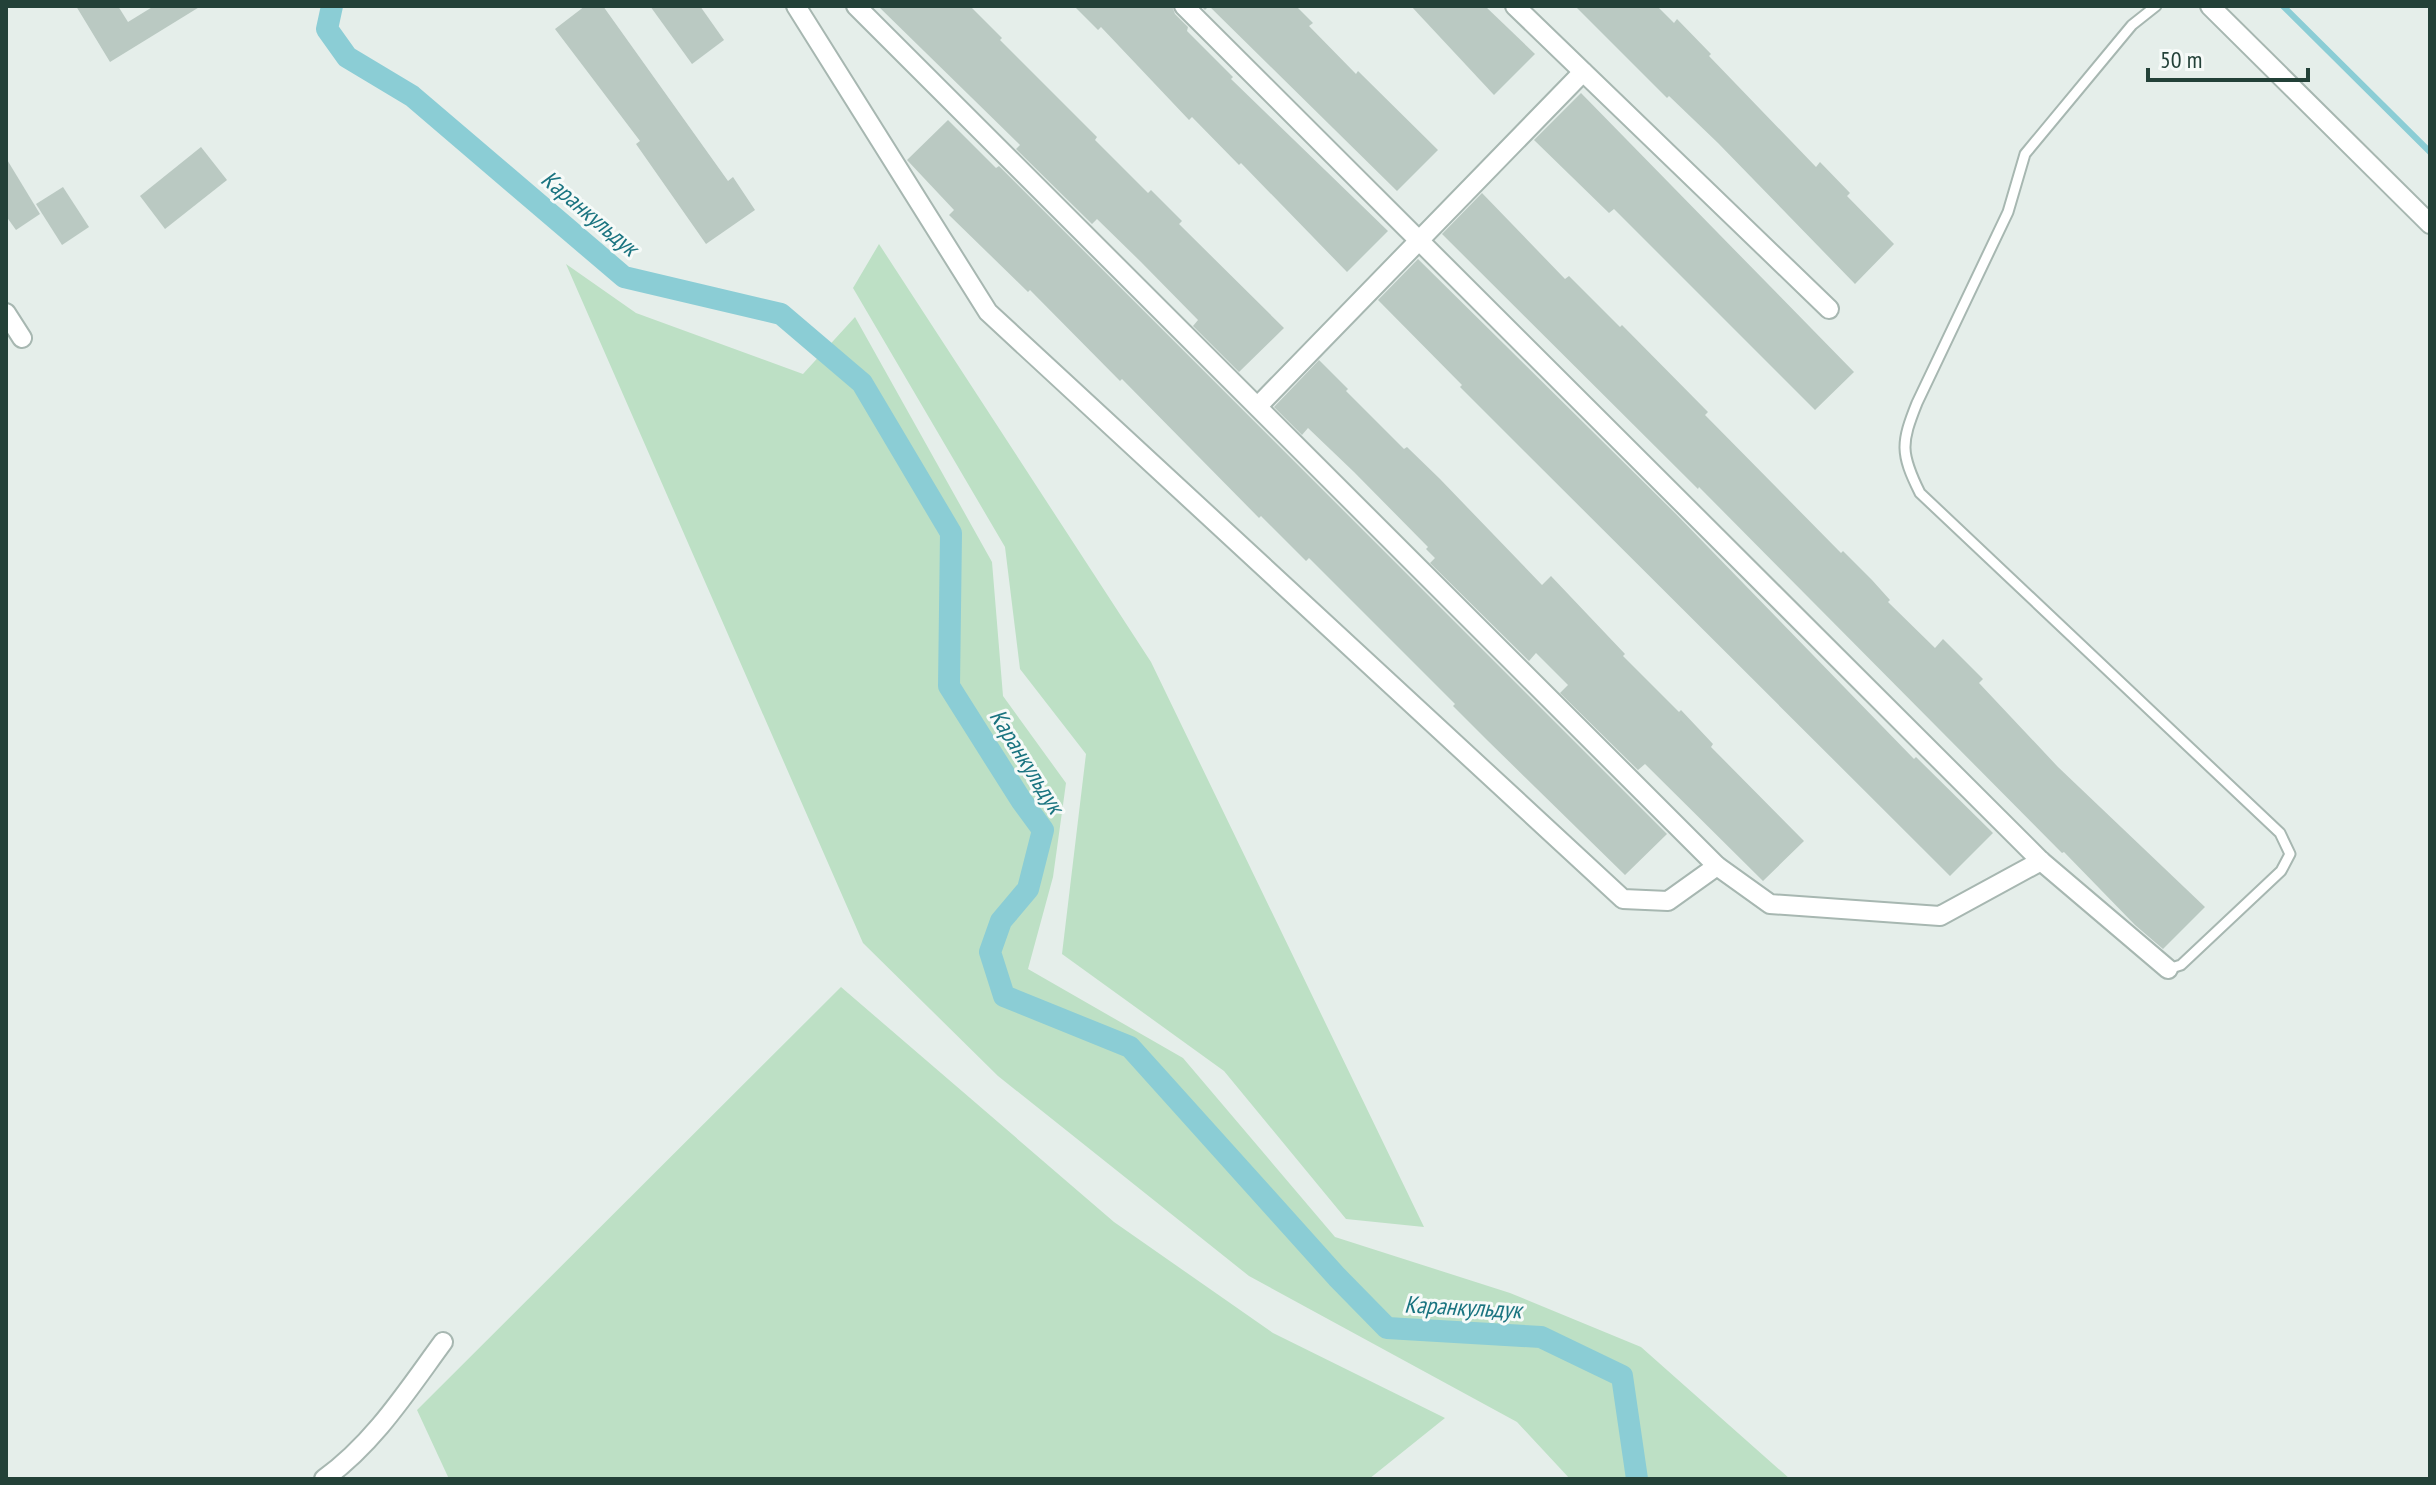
<svg xmlns="http://www.w3.org/2000/svg" width="2436" height="1485" viewBox="0 0 2436 1485" font-family="'PT Sans Narrow',sans-serif">
<style>
.green{fill:#bde0c5}
.lines{fill:none;stroke-linecap:round;stroke-linejoin:round}
.stream{stroke:#8bcdd5;stroke-width:6}
.canal{stroke:#8bcdd5;stroke-width:22}
.building{fill:#bac9c2}
.service-casing{stroke:#a7b7b1;stroke-width:13}
.minor-casing{stroke:#a7b7b1;stroke-width:22}
.service{stroke:#fff;stroke-width:9}
.minor{stroke:#fff;stroke-width:18}
.labels{text-anchor:middle;dominant-baseline:central;stroke-width:6;stroke-linejoin:round;paint-order:stroke}
.water-label{font-size:24px;font-style:italic;fill:#1a7480;stroke:#f6faf8}
</style>
<rect width="100%" height="100%" fill="#e5eeea"/>
<g class="green">
<polygon points="879,244 1151,662 1424,1227 1346,1219 1224,1071 1062,954 1086,754 1020,669 1005,547 853,288"/>
<polygon points="566,264 636,313 803,374 855,317 992,562 1003,696 1066,783 1053,877 1028,969 1183,1058 1335,1237 1510,1293 1641,1347 1790,1479 1570,1479 1517,1422 1249,1276 998,1076 863,943"/>
<polygon points="841,987 1114,1222 1273,1333 1445,1418 1369,1479 449,1479 417,1410"/>
</g>
<g class="lines">
<polyline class="stream" points="2283,6 2430,152"/>
<polyline class="canal" points="332,6 327,29 347,57 412,96 624,277 781,314 862,383 951,533 949,686 1021,800 1043,830 1028,889 1001,921 990,952 1004,996 1130,1047 1337,1277 1387,1328 1541,1337 1622,1376 1637,1479"/>
</g>
<g class="building">
<polygon points="76,6 118,6 128,22 154,6 201,6 110,62"/>
<polygon points="585,6 603,6 728,181 733,177 755,210 706,244 636,144 640,141 555,29"/>
<polygon points="650,6 700,6 724,40 692,64"/>
<polygon points="878,6 970,6 1002,38 1000,40 1097,137 1095,140 1148,193 1151,190 1182,221 1179,224 1284,328 1239,372 1193,326 1198,320 1141,262 1097,219 1092,224 1016,149 1020,145"/>
<polygon points="1074,6 1172,6 1175,14 1188,27 1187,31 1233,77 1231,79 1388,231 1347,272 1241,163 1239,165 1192,117 1189,120 1101,27 1098,30"/>
<polygon points="1201,6 1296,6 1313,23 1309,26 1356,74 1358,71 1438,150 1397,191 1209,6 1205,10"/>
<polygon points="1411,6 1485,6 1535,54 1494,95"/>
<polygon points="1575,6 1657,6 1674,23 1677,19 1711,54 1709,56 1816,167 1820,162 1850,193 1847,196 1894,244 1855,284 1718,143 1669,96 1667,98"/>
<polygon points="1581,93 1854,372 1815,410 1614,209 1609,213 1534,140"/>
<polygon points="948,120 996,168 999,166 1667,834 1625,875 1487,740 1453,706 1455,704 1309,558 1306,561 1261,516 1259,518 1122,379 1120,381 1030,290 1028,292 949,215 954,210 907,160"/>
<polygon points="201,147 227,180 165,229 140,196"/>
<polygon points="6,158 40,214 16,230 6,216"/>
<polygon points="63,187 89,227 62,245 36,204"/>
<polygon points="1482,193 1565,279 1569,276 1620,327 1622,325 1708,412 1705,415 1841,553 1843,551 1872,580 1890,600 1888,602 1935,648 1943,639 1983,679 1979,683 2058,767 2205,907 2163,949 2135,925 2064,852 2062,853 1699,487 1698,489 1442,234"/>
<polygon points="1418,259 1675,513 1914,759 1916,757 1993,833 1950,876 1493,420 1460,387 1462,385 1378,300"/>
<polygon points="1319,360 1348,389 1346,391 1404,449 1407,447 1440,479 1542,585 1551,576 1625,654 1623,656 1679,712 1681,710 1713,744 1711,747 1804,841 1763,881 1645,764 1638,770 1560,693 1568,685 1536,653 1529,661 1430,563 1435,558 1426,549 1428,547 1354,472 1308,428 1302,435 1274,407"/>
</g>
<g class="lines">
<defs>
<path id="service" d="M2156,6L2132,25L2025,154L2008,212L1917,403C1901,443 1900,453 1920,493L2280,833L2290,854L2281,871L2181,965L2168,969"/>
<g id="minor">
<polyline points="796,6 988,312 1623,899 1668,901 1717,866"/>
<polyline points="856,6 1717,866 1770,904 1940,916 2041,861"/>
<polyline points="1184,6 2041,861 2168,969"/>
<polyline points="1515,6 1829,309"/>
<polyline points="2210,6 2430,224"/>
<polyline points="6,313 22,338"/>
<polyline points="1258,406 1583,72"/>
<path d="M324,1479C374,1443 407,1391 443,1342"/>
</g>
</defs>
<use href="#service" class="service-casing"/>
<use href="#minor" class="minor-casing"/>
<use href="#service" class="service"/>
<use href="#minor" class="minor"/>
</g>
<g class="labels">
<g class="water-label">
<text transform="translate(590 213) rotate(40)">Каранкульдук</text>
<text transform="translate(1027 761) rotate(58)">Каранкульдук</text>
<text transform="translate(1463 1307) rotate(3)">Каранкульдук</text>
</g>
</g>
<rect width="2436" height="1485" fill="none" stroke="#234138" stroke-width="16"/>
<path d="M2148 68v12h160v-12" fill="none" stroke="#234138" stroke-width="4"/>
<text x="2160" y="68" font-size="24" fill="#234138" stroke="#f6faf8" stroke-width="6" paint-order="stroke">50 m</text>
</svg>
